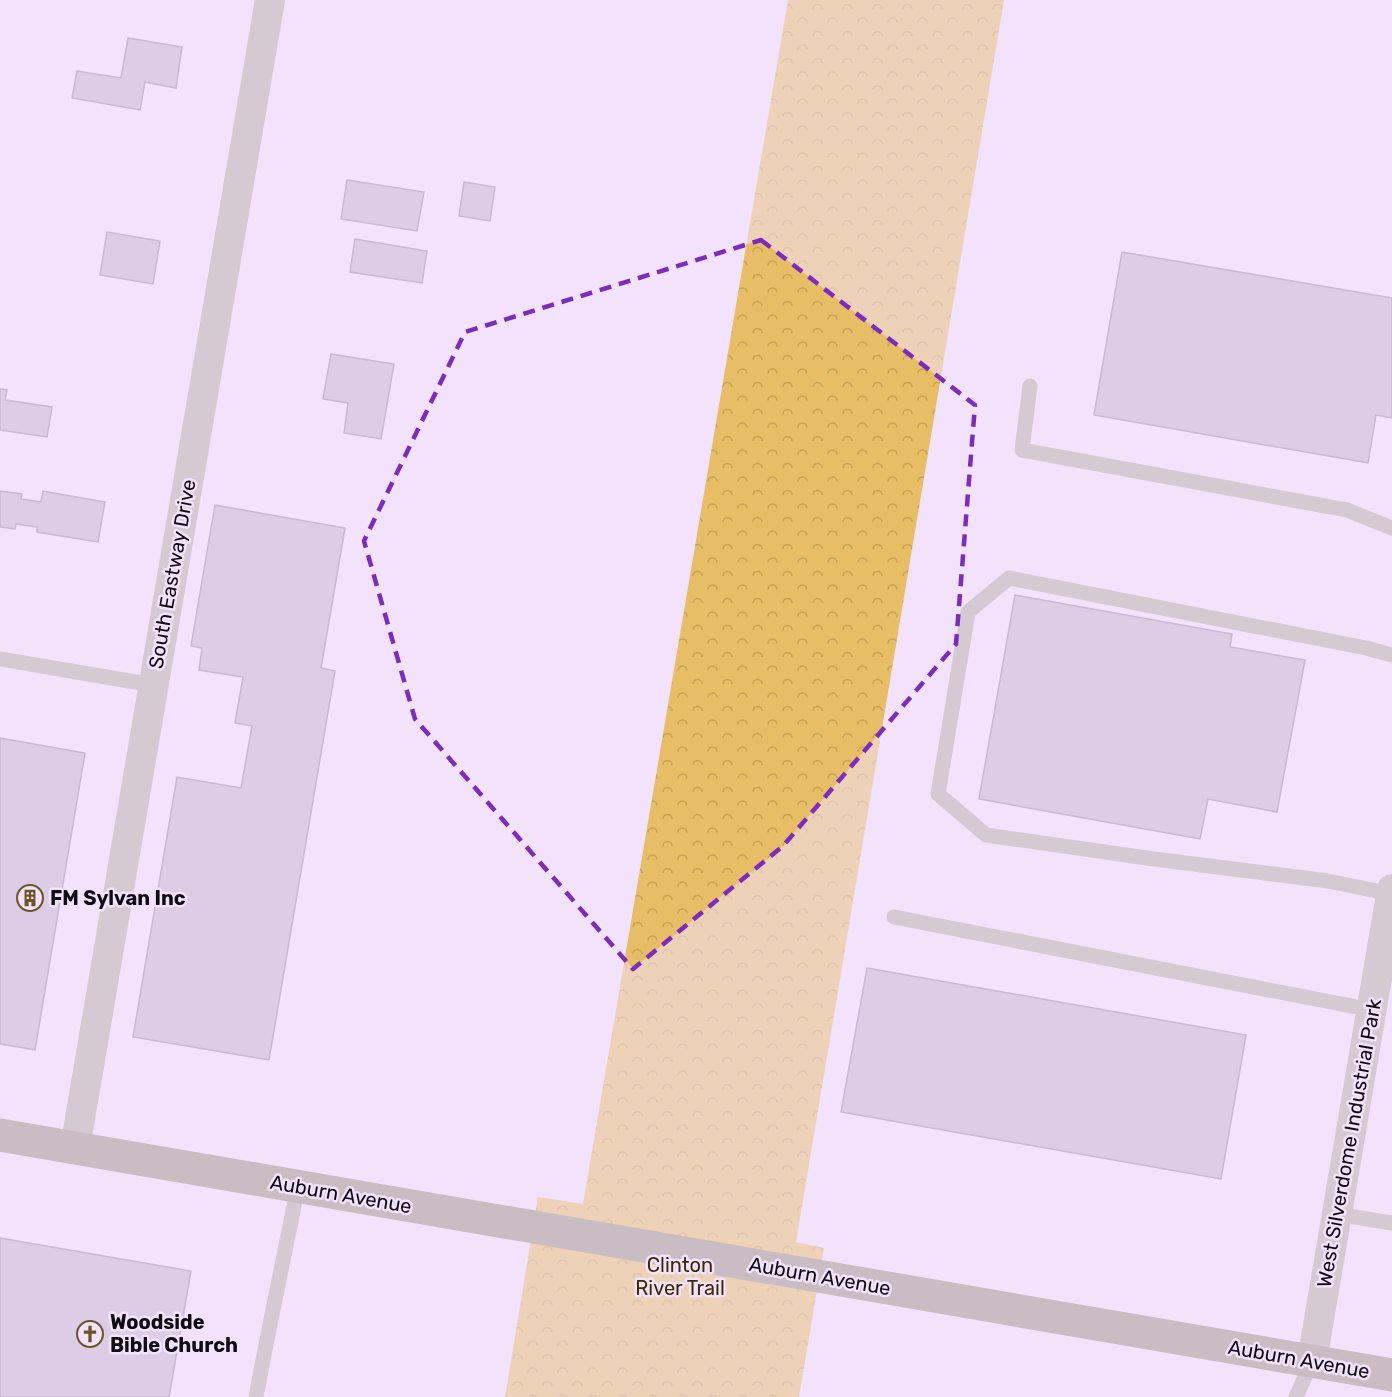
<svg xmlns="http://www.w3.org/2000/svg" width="1392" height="1397" viewBox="0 0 1392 1397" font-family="Rubik,sans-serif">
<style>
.park{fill:url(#park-crowns)}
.building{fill:#c2b2ca;stroke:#96879e;stroke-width:1.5}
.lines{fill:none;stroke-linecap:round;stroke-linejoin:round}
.service{stroke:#b2aca1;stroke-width:15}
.minor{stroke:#b2aca1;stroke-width:30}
.secondary{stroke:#978f7e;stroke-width:33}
.marked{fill:none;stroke:#7b2cbf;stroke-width:4.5;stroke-dasharray:12 8;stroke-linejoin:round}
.labels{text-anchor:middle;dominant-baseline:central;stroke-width:5;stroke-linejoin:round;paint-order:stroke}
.street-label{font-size:20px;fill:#100a13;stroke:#f3e2fb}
.poi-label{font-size:20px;font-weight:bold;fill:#100a13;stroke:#f3e2fb;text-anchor:start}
.park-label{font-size:20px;fill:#3b2900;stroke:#f3e2fb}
</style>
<defs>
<pattern id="park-crowns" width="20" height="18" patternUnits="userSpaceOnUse" patternTransform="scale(1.5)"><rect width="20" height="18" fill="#e7be65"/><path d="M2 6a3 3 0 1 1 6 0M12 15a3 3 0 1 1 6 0" fill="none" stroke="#c5a257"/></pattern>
</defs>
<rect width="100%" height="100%" fill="#f3e2fb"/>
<polygon class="park" points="788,0 1004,0 796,1242 824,1248 799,1397 505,1397 538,1197 583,1204"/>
<g class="building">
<polygon points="128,38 182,47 176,88 145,82 140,110 72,98 77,71 121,78"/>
<polygon points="347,180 424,192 417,231 341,219"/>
<polygon points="464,182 495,187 490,221 459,216"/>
<polygon points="107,232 160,241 153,284 100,275"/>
<polygon points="355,239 427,251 422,283 350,272"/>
<polygon points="1122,252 1392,298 1392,418 1376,415 1368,463 1094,415"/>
<polygon points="331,354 394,364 381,439 344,433 348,403 323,399"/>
<polygon points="0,389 7,390 5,400 52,407 47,437 0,430"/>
<polygon points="0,491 22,494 21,499 41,502 43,491 105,502 98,542 37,532 37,527 16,524 15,529 0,527"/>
<polygon points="215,505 345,528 321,668 335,671 269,1060 133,1037 177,777 241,788 252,726 235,723 243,677 199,670 202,648 191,646"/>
<polygon points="1015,595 1232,634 1230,647 1305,660 1277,812 1208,799 1200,839 979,799"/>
<polygon points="0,738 85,753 35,1050 0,1044"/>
<polygon points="867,968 1246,1035 1221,1179 841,1112"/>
<polygon points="0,1238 191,1271 169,1397 0,1397"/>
</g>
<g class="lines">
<g class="service">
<polyline points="1030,386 1022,450 1347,510 1392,528"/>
<polyline points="0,659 153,685"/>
<polyline points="1391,894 1328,881 1154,859 986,835 938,794 968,612 1009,578 1366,648 1392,655"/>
<polyline points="894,917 1372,1010"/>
<polyline points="1337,1214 1392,1223"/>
<path d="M256,1397C269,1327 284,1257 298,1186"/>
<polyline points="1296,1397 1312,1361"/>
</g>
<g class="minor">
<polyline points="75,1148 270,0"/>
<polyline points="1312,1361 1392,889"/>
</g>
<polyline class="secondary" points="0,1135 1392,1375"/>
</g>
<path d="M0 0H1392V1397H0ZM761,240L975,405L956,644L783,846L633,969L415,719L364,541L465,332Z" fill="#f3e2fb" fill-opacity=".55" fill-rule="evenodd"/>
<path class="marked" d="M761,240L975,405L956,644L783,846L633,969L415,719L364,541L465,332Z"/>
<defs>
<symbol id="building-ring" viewBox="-11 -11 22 22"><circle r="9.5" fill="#f3e2fb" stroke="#6b5525" stroke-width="1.5"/><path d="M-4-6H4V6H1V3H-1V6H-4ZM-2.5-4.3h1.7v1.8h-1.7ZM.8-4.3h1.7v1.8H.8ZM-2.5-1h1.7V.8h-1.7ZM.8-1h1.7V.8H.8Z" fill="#6b5525"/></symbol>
<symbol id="church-ring" viewBox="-11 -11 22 22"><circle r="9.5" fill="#f3e2fb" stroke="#6b5525" stroke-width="1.5"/><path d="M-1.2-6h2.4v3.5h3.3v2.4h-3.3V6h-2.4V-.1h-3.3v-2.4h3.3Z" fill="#6b5525"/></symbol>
</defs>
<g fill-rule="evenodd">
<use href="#building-ring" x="15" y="883" width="30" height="30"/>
<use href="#church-ring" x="75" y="1319" width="30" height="30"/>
</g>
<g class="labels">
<g class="street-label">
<text transform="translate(172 574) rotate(-80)">South Eastway Drive</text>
<text transform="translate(1349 1143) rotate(-80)">West Silverdome Industrial Park</text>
<text transform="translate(341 1194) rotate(10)">Auburn Avenue</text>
<text transform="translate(820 1276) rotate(10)">Auburn Avenue</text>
<text transform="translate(1299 1359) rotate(10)">Auburn Avenue</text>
</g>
<g class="poi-label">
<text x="50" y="898">FM Sylvan Inc</text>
<text x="110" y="1322">Woodside<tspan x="110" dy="23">Bible Church</tspan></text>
</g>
<g class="park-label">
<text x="680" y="1265">Clinton<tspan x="680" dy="23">River Trail</tspan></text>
</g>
</g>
</svg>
